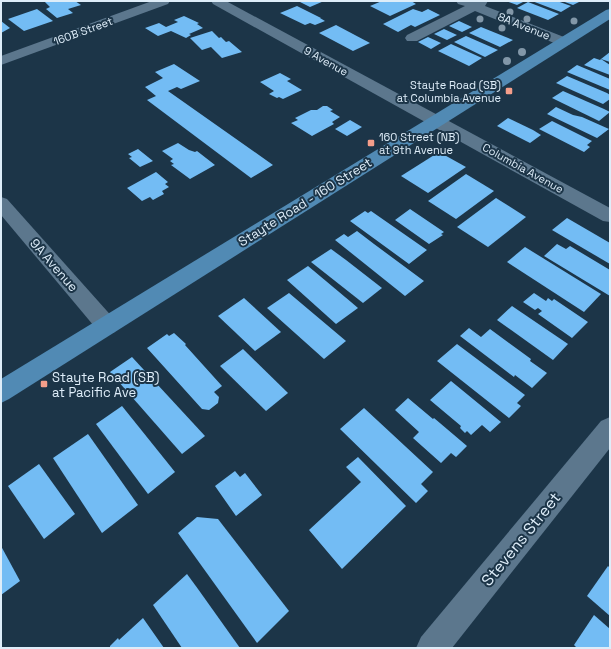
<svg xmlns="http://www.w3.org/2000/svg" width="611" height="649" viewBox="0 0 611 649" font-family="'Space Grotesk',sans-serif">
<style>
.building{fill:#73bcf4}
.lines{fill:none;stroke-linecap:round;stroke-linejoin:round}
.minor{fill:#5c778d;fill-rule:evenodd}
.major{fill:#518ab4;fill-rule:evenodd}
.tree{fill:#8297a8}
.poi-dot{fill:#f49e8a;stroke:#1c3548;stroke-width:1.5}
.labels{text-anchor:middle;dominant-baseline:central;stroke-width:4;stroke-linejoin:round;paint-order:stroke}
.far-street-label{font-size:11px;fill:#deedf9;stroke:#1c3548}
.far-poi-label{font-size:11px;fill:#deedf9;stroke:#1c3548;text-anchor:end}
.street-label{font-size:13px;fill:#deedf9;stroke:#1c3548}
.poi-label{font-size:13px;fill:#deedf9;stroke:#1c3548;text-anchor:start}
.near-street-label{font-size:16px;fill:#deedf9;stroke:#1c3548}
</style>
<rect width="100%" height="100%" fill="#1c3548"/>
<g class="building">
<polygon points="44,1 75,1 81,5 68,9 73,13 57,18 46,9 50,7"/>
<polygon points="298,1 324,1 310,7"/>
<polygon points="382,1 399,2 411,1 416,4 390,16 370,6"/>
<polygon points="506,1 525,1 517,5"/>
<polygon points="532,1 557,1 571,6 561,12"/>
<polygon points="562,1 581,1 573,5"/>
<polygon points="528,2 559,14 548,20 517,8"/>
<polygon points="297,6 321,18 320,18 325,21 315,25 310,23 305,25 280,13"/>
<polygon points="37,9 53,21 24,31 8,19"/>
<polygon points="413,9 422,12 428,9 440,15 415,27 411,25 398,32 383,24"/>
<polygon points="184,16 199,23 197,24 203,28 189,34 191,35 186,38 171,31 158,36 145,28 159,23 166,27 178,22 174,20"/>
<polygon points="1,21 10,28 1,33"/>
<polygon points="459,21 472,27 462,32 449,26"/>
<polygon points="336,25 370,43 353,51 319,33"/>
<polygon points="481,27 513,40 500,47 469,33"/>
<polygon points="444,29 457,35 447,40 434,34"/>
<polygon points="212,31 219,38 221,37 226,42 229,41 242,52 222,58 211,47 202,50 190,38"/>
<polygon points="466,36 498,50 485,57 454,42"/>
<polygon points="428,37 441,43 431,49 418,42"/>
<polygon points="451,44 482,58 469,66 438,51"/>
<polygon points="610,52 610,62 601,59"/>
<polygon points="594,58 600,60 601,59 610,65 610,75 584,65"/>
<polygon points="174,64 200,81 181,89 177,87 168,91 273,165 251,178 147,100 156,96 145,87 163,78 155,72"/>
<polygon points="577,65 610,79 610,90 567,72"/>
<polygon points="280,73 291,79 287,81 302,90 283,99 279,97 277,98 269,94 274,91 260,82"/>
<polygon points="567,76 607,93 610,95 610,99 603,104 556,83"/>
<polygon points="563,91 604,109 610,112 599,121 552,98"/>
<polygon points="323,106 327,106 333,110 330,111 340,117 332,122 334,124 312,136 291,123 298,120 295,118 311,110 317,110"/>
<polygon points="556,107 573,115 582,117 609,129 597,138 547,114"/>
<polygon points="508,118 533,130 541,135 530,143 497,126"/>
<polygon points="350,120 362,127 347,136 335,129"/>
<polygon points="552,121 592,141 587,145 590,147 584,152 539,129"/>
<polygon points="178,143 189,150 195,152 197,151 215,165 190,179 171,165 174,164 170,161 173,159 162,151"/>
<polygon points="138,149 153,161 140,167 129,158 132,157 128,154"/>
<polygon points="439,152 466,167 428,193 401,176"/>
<polygon points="156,172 168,182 165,184 169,187 162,191 164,194 153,200 150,197 142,201 127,188"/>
<polygon points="466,174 494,191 456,219 428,201"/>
<polygon points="496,198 526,217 488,247 457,227"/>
<polygon points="410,209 444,232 441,234 443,235 429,244 395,220"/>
<polygon points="365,211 368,213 371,211 427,250 409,264 350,221"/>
<polygon points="567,218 610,243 610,264 552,230"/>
<polygon points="357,231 374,244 424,281 405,296 335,240 344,234 348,237"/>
<polygon points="557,244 566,249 570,246 610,270 610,296 544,256"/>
<polygon points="525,247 601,294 584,312 507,262"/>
<polygon points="331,249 346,260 382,288 363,303 311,262"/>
<polygon points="308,266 351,302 358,308 336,324 287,280"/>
<polygon points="289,293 346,341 324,359 267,308"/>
<polygon points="534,293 546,301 548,298 552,301 554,299 588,322 572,338 538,314 542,311 538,308 535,310 523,302"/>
<polygon points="244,298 281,332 255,351 218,316"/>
<polygon points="512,306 568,344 553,360 497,320"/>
<polygon points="469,328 481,337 490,329 531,359 530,361 547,373 532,388 515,375 514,377 460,336"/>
<polygon points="174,333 186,344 185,345 222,386 214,392 219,397 218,403 209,410 202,409 147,348 167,334 169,336"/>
<polygon points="457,344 525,395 517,403 521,406 509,418 437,361"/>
<polygon points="243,349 288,393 266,411 220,366"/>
<polygon points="132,357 205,436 182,454 110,372"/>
<polygon points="451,381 501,422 490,432 482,425 471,435 467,431 465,433 460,428 461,426 430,400"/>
<polygon points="408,398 433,419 434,418 467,446 456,457 451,453 441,463 413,438 419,432 395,410"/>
<polygon points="122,406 175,472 148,494 96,424"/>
<polygon points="364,408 433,472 421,484 428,491 416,503 340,429"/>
<polygon points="88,434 138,505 102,533 53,458"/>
<polygon points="358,457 406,506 342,569 309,530 361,482 346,467"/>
<polygon points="39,464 75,514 44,539 8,486"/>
<polygon points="235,471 240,477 245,473 262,495 236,516 215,486"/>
<polygon points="197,517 218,519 289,611 257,643 178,533"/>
<polygon points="1,546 20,581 1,595"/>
<polygon points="608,566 610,568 610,616 587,596"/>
<polygon points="187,574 198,589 240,648 182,648 153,605"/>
<polygon points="594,615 610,629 610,648 577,648 574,645"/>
<polygon points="143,618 164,648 110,648 110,646 118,638 119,640"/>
</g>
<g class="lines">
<g class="minor">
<polygon points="152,1 170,1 168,4 1,65 1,56"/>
<polygon points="211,1 226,1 610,208 610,222 603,221 213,4"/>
<polygon points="456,1 488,1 485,6 569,39 571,42 569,45 559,45 475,11 417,41 407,41 405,38 407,35 465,6 458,4"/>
<polygon points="1,197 7,199 115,320 118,326 115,332 107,335 99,332 1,215"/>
<polygon points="610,417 610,448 452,648 416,648 421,637 601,421"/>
</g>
<polygon class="major" points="610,9 610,19 9,399 1,403 1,379 606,10"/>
</g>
<g class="tree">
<circle cx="510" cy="12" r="3.5"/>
<circle cx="480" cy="19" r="3.5"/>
<circle cx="527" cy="19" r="3.5"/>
<circle cx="574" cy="21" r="3.5"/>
<circle cx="502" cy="28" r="3.5"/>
<circle cx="522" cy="52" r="4"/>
<circle cx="507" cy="61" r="4"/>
</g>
<g class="poi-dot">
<rect x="505" y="87" width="8" height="8" rx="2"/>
<rect x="367" y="139" width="8" height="8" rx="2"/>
<rect x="40" y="380" width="8" height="8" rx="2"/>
</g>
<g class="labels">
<g class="far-street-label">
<text transform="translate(524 26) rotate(22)">8A Avenue</text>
<text transform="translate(83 31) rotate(-20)">160B Street</text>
<text transform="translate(326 61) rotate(29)">9 Avenue</text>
<text transform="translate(523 168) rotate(29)">Columbia Avenue</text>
</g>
<g class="far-poi-label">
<text x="501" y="85">Stayte Road (SB)<tspan x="501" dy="13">at Columbia Avenue</tspan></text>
<text x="379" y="137" text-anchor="start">160 Street (NB)<tspan x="379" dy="13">at 9th Avenue</tspan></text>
</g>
<g class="street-label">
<text transform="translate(305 202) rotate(-32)">Stayte Road - 160 Street</text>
<text transform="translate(54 265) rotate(49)">9A Avenue</text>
</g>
<g class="poi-label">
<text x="52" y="377">Stayte Road (SB)<tspan x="52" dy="15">at Pacific Ave</tspan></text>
</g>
<g class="near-street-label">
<text transform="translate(521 539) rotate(-51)">Stevens Street</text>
</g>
</g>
<rect width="611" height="649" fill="none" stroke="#deedf9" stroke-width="4"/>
</svg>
